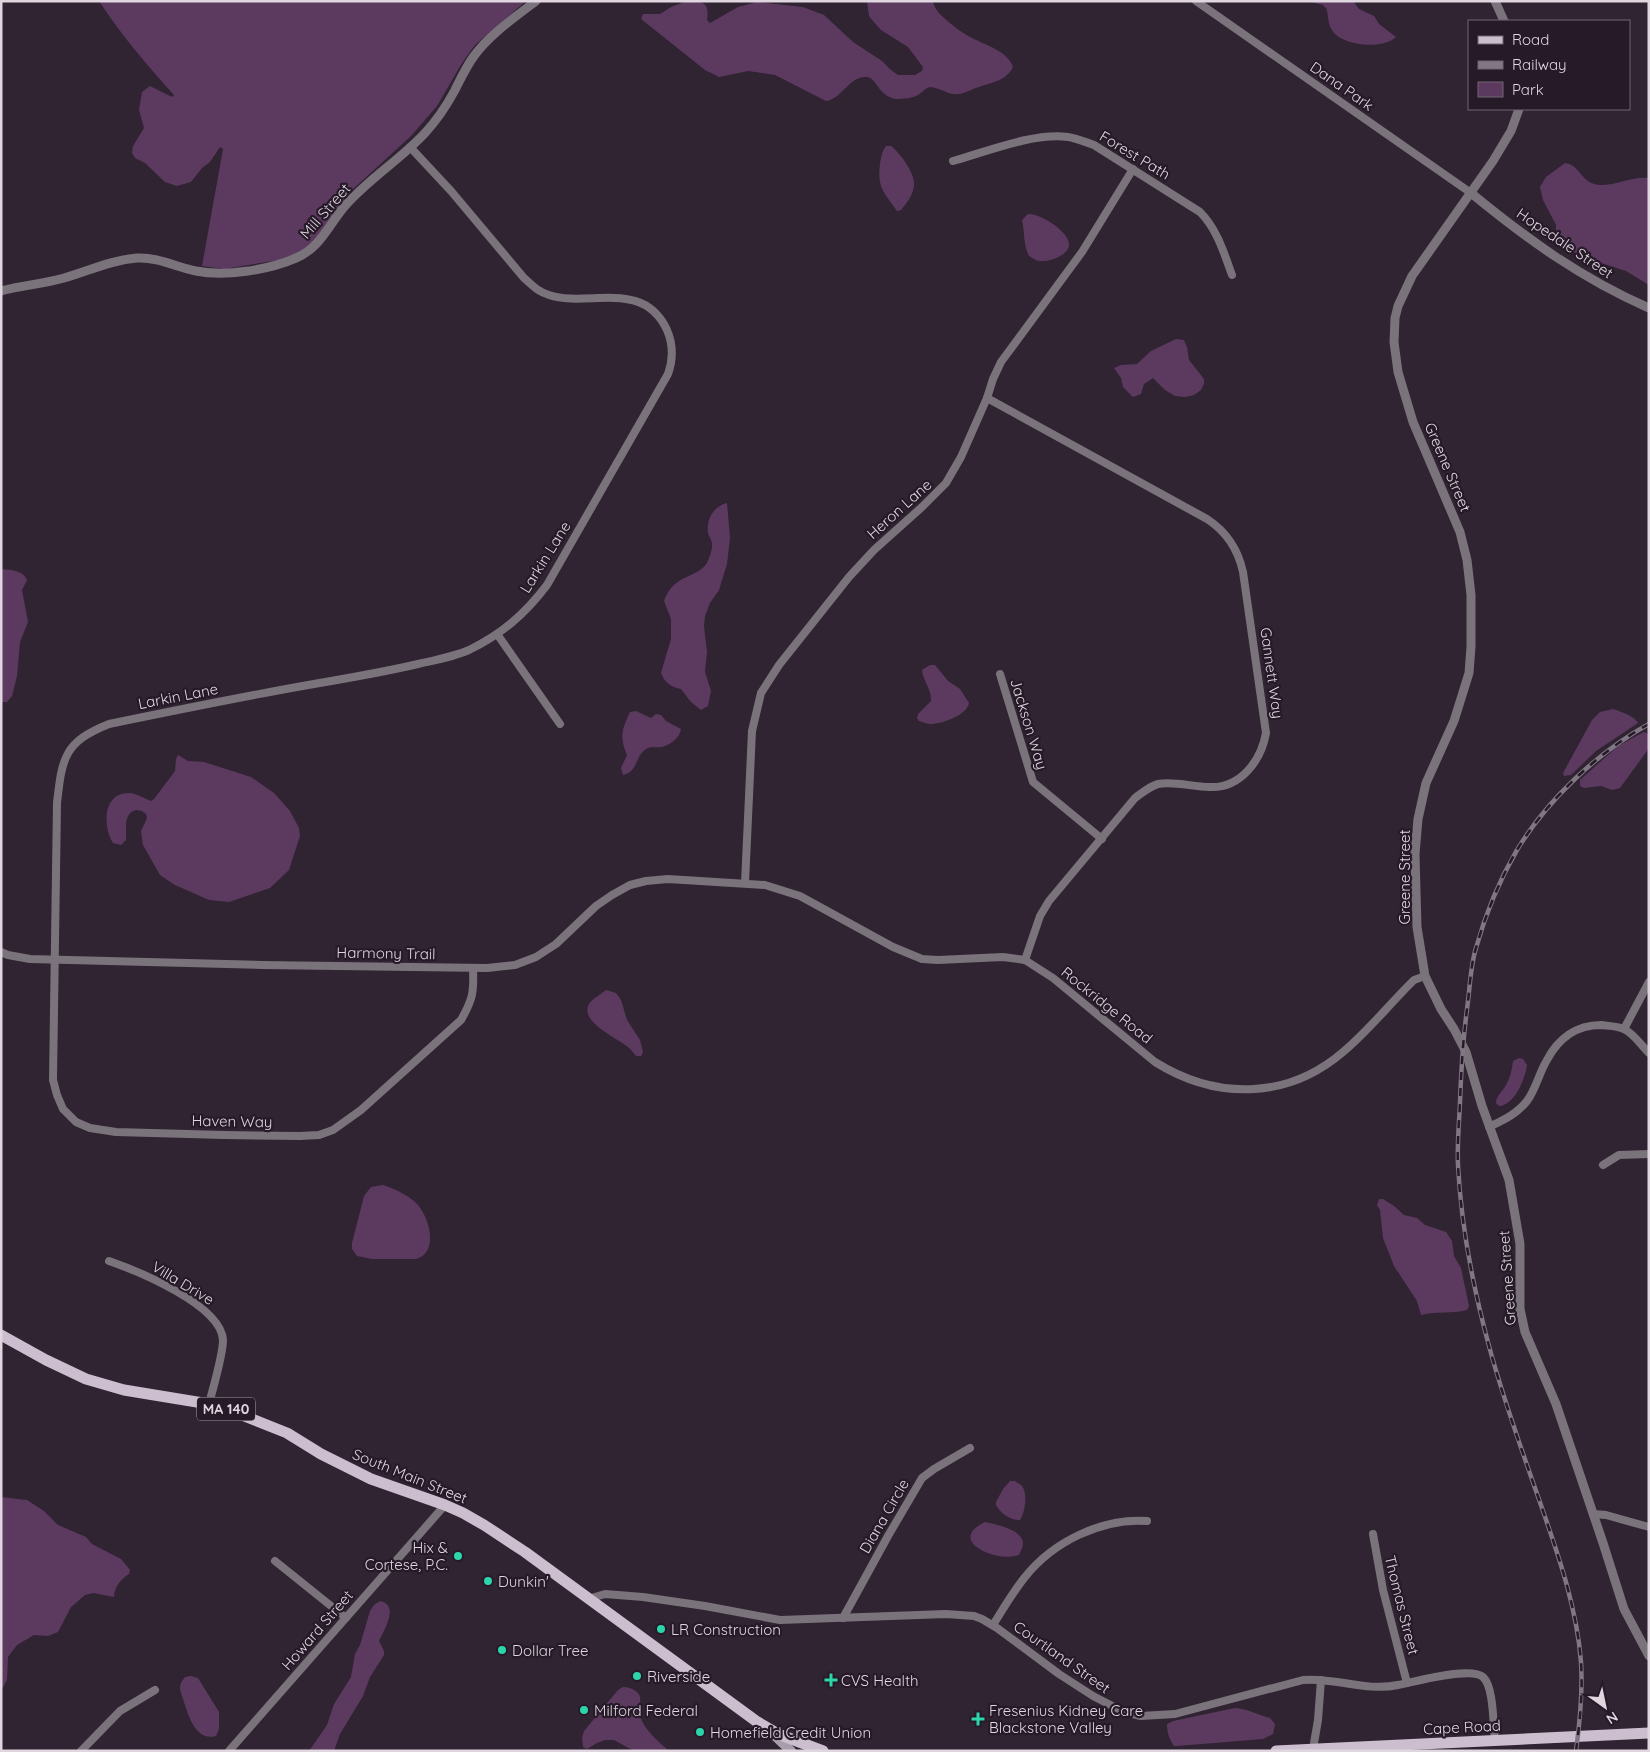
<svg xmlns="http://www.w3.org/2000/svg" width="1650" height="1752" viewBox="0 0 1650 1752" font-family="Quicksand,sans-serif">
<style>
.green{fill:#5c3a60}
.lines{fill:none;stroke-linecap:round;stroke-linejoin:round}
.minor{stroke:#7a737b;stroke-width:8}
.tertiary{stroke:#7a737b;stroke-width:9}
.secondary{stroke:#a89daa;stroke-width:10}
.primary{stroke:#ccbece;stroke-width:11}
.rail-casing{stroke:#817683;stroke-width:4.5}
.rail{stroke:#261a28;stroke-width:2.5;stroke-dasharray:8;stroke-linecap:butt}
.poi-dot{fill:#2dd5ab;stroke:#261a28;stroke-width:2}
.labels{text-anchor:middle;dominant-baseline:central;stroke-width:4.5;stroke-linejoin:round;paint-order:stroke}
.shield{fill:#261a28;stroke:#a89ea9;stroke-width:1}
.shield-label{font-size:14px;font-weight:bold;fill:#dfd6e0}
.street-label{font-size:15px;fill:#dfd6e0;stroke:#261a28}
.poi-label{font-size:15px;fill:#dfd6e0;stroke:#261a28;text-anchor:start}
</style>
<rect width="100%" height="100%" fill="#302332"/>
<g class="green">
<path d="M99,1H526L475,45L462,63L437,106L411,136L352,190L333,214L317,240L300,252L279,260L224,269L202,266L223,149L220,147L210,162L202,168L191,182L177,186L165,182L145,163L135,158L132,153L133,146L144,128L139,110L142,92L150,86L172,97L174,95C147,65 121,35 99,1Z"/>
<path d="M687,1C702,1 710,2 707,20L710,23L738,7L757,2L803,7L824,15L853,42L882,61L891,70L898,75H915L922,71L923,67L908,47L881,30L872,20L869,16L867,1H933C934,8 938,12 943,17C952,25 962,33 972,38C985,45 1008,51 1013,67C1006,81 993,82 979,87C969,90 964,95 953,94C946,93 939,88 931,87C926,87 923,92 918,95C913,98 903,99 896,99C878,96 877,78 867,77C850,75 843,98 826,101L775,75L748,71L719,77L705,70L641,19L643,14H660L671,7Z"/>
<path d="M1307,1H1353L1359,9L1374,16L1379,24L1396,37C1383,50 1341,46 1332,30C1327,23 1329,15 1326,8L1323,5Z"/>
<path d="M886,146H891C900,153 916,174 914,186C913,195 906,204 901,210L897,211C884,192 877,188 880,164C881,157 882,151 886,146Z"/>
<path d="M1565,163C1580,164 1581,185 1601,185C1617,185 1633,176 1649,178V285L1626,271L1582,257L1558,243L1556,237V225L1543,200L1540,187L1546,177Z"/>
<path d="M1028,214C1040,213 1070,232 1069,245C1068,256 1049,262 1040,261C1036,261 1033,258 1029,256C1023,244 1025,233 1022,220Z"/>
<polygon points="1176,339 1184,340 1187,347 1189,360 1204,379 1204,384 1201,390 1194,395 1185,397 1175,396 1165,390 1153,378 1144,384 1141,394 1133,397 1123,387 1121,378 1114,368 1121,365 1137,364 1151,351"/>
<path d="M727,503L730,538L727,564L719,590L710,603L705,616L704,626L707,652L705,672L711,691L708,706L701,710L691,702L681,689C671,687 665,683 661,673L671,639V619L664,601C674,573 697,579 707,563C709,558 713,549 712,544C712,540 709,537 708,533C706,519 714,506 727,503Z"/>
<path d="M1,569C11,570 23,570 27,580L22,590L28,622L20,642L17,676L12,696L7,702H1Z"/>
<path d="M930,665H935L948,681L960,689L969,703C967,715 942,724 931,724C927,724 923,722 919,721L917,718L918,714L931,701C932,690 923,681 922,670Z"/>
<path d="M1613,709C1620,711 1636,717 1638,723L1596,751L1571,775L1564,776L1563,773L1592,720L1600,712Z"/>
<path d="M636,711L651,718L656,714L661,715L666,721L681,729C680,738 670,745 662,747C656,748 651,746 646,749C635,756 638,772 623,775L621,768L627,755C619,737 622,729 630,712Z"/>
<polygon points="1644,732 1649,734 1649,746 1647,751 1620,788 1612,790 1601,786 1584,788 1580,786 1580,780 1618,746"/>
<path d="M178,755L188,761L204,762L251,777L274,793L290,811L299,828L300,836L289,870L270,888L229,902L209,900L175,885L160,875L143,845L141,831L147,818L146,814L142,811L136,810L131,812L128,816L126,822V840L121,845L113,843C103,827 102,793 129,793C136,793 145,799 151,801L154,799L175,771L176,759Z"/>
<path d="M606,990L616,993L621,1000L627,1020L640,1040L643,1052L641,1056H636C633,1053 631,1049 628,1047C617,1038 582,1023 588,1006C591,999 600,995 606,990Z"/>
<path d="M1519,1058L1523,1059L1527,1065C1525,1079 1515,1105 1499,1106L1496,1103C1496,1096 1502,1092 1506,1085C1510,1078 1512,1070 1513,1061Z"/>
<path d="M383,1185C395,1189 406,1194 415,1202C429,1214 440,1253 416,1259H372L357,1256L352,1249V1243L364,1196L371,1187Z"/>
<path d="M1379,1199H1383L1394,1206L1404,1215L1417,1218L1425,1225L1446,1232L1452,1241L1454,1256L1461,1268L1469,1306L1467,1310C1452,1314 1437,1311 1421,1315L1417,1301L1394,1266L1383,1238L1380,1210L1377,1205Z"/>
<path d="M1010,1481H1015C1017,1483 1020,1484 1022,1486C1028,1493 1025,1513 1020,1520C1010,1520 1001,1514 996,1505V1502L1003,1489Z"/>
<path d="M1,1497L27,1500L44,1511L58,1525L86,1537L92,1544L121,1559L130,1570L129,1574C121,1579 114,1587 114,1597L93,1593L85,1595L71,1607L58,1632L48,1636L34,1635L17,1645L8,1657L7,1680L1,1691Z"/>
<path d="M985,1522C995,1524 1023,1530 1023,1543C1023,1548 1020,1552 1019,1555C998,1563 945,1541 985,1522Z"/>
<path d="M380,1601C400,1605 384,1630 379,1641L384,1651V1655L370,1677L363,1696L340,1734L334,1751H309L327,1725L334,1704L351,1677L355,1654L360,1645L370,1611L374,1605Z"/>
<path d="M191,1676L198,1678L219,1712V1729L216,1736C195,1742 188,1714 183,1699C182,1696 180,1691 180,1688C180,1683 183,1680 185,1677Z"/>
<path d="M623,1687C628,1687 634,1689 638,1693C643,1699 638,1709 640,1716C645,1731 658,1741 669,1751H634L614,1740H605L597,1743L587,1749L583,1747L582,1738L584,1731L618,1690Z"/>
<path d="M1235,1708C1248,1709 1258,1715 1270,1718L1275,1724L1273,1734L1263,1739L1177,1746H1174C1169,1739 1167,1732 1167,1724L1173,1721Z"/>
</g>
<g class="lines">
<g class="minor">
<polyline points="1196,1 1471,193"/>
<path d="M410,147L451,191L524,278C532,285 538,292 549,295C588,308 643,278 667,330C673,344 673,360 668,374L547,585C525,614 502,634 469,650C453,657 436,660 418,664C384,672 349,678 314,684C245,696 177,710 109,724C64,742 62,758 57,803L53,1080L57,1095L63,1109L76,1122L90,1128L116,1132L224,1135L300,1136L319,1135L333,1130L361,1110L461,1020C473,999 474,992 473,968"/>
<path d="M953,161C985,152 1035,132 1068,137C1076,138 1085,142 1094,145L1200,212C1217,229 1224,253 1232,275"/>
<path d="M987,398L1207,519C1227,532 1238,549 1243,572L1266,733C1261,761 1240,789 1209,787C1193,787 1175,781 1158,784C1150,786 1142,793 1135,798L1049,901L1040,916L1025,960"/>
<polyline points="497,634 560,724"/>
<polyline points="1000,674 1033,782 1102,839"/>
<polyline points="745,883 752,731 761,693 779,665 849,577 874,550 922,507 946,483 961,457 987,398 993,379 1001,362 1082,252 1133,169"/>
<path d="M1,952L8,955L30,959L262,965L487,968L515,965L536,957L556,944L596,906L612,895L630,885L646,881L668,879L765,885L800,896L893,947L922,959L938,960L1003,957L1025,960L1053,978L1155,1062C1216,1100 1287,1100 1343,1052C1367,1032 1388,1006 1410,984L1414,980L1425,976"/>
<polyline points="1624,1029 1649,982"/>
<path d="M1489,1127C1503,1120 1517,1114 1527,1101C1536,1089 1539,1073 1547,1060C1558,1039 1576,1025 1601,1025C1609,1026 1617,1026 1624,1029C1634,1034 1641,1045 1649,1053"/>
<polyline points="1603,1165 1619,1155 1649,1154"/>
<path d="M109,1261C138,1271 221,1305 223,1340C223,1355 213,1388 209,1404"/>
<polyline points="1593,1514 1606,1515 1649,1527"/>
<polyline points="1373,1534 1383,1590 1407,1683"/>
<polyline points="275,1561 346,1618"/>
<path d="M588,1599L605,1594L643,1597L705,1606L780,1620L946,1614L974,1616L982,1619L997,1628L1059,1674L1093,1696L1124,1712L1141,1716L1175,1714L1303,1680C1335,1677 1366,1692 1398,1685C1414,1682 1471,1666 1483,1677C1494,1687 1493,1725 1495,1740"/>
<polyline points="843,1618 888,1536 922,1478 934,1469 970,1448"/>
<path d="M993,1625C1003,1609 1013,1592 1025,1577C1053,1542 1101,1518 1147,1521"/>
<polyline points="1313,1749 1318,1720 1321,1680"/>
<polyline points="81,1751 120,1711 155,1690"/>
<polyline points="229,1751 445,1505"/>
</g>
<g class="tertiary">
<polyline points="1495,1 1504,21"/>
<polyline points="1519,109 1511,131 1493,161 1412,276 1398,306 1395,318 1394,342 1398,372 1413,422 1460,532 1467,560 1471,595 1471,647 1469,673 1454,721 1426,783 1418,819 1415,854 1417,927 1425,976 1441,1009 1454,1029 1466,1052 1482,1106 1509,1180 1520,1244 1520,1309 1525,1332 1556,1404 1603,1543 1624,1609 1649,1656"/>
<path d="M1471,193C1527,239 1582,279 1649,308"/>
<path d="M1,291C22,285 44,284 64,278C89,271 111,260 137,258C158,257 176,267 196,271C225,277 268,270 296,258C320,248 328,226 344,207C368,179 400,160 425,133C437,120 447,105 455,90C461,78 466,67 474,56C490,34 514,18 536,1"/>
</g>
<polyline class="secondary" points="770,1731 791,1751"/>
<g class="primary">
<polyline points="1,1335 46,1360 86,1379 124,1390 209,1404 229,1410 287,1433 321,1454 371,1479 445,1505 463,1513 484,1525 525,1552 756,1721 778,1734 823,1751"/>
<polyline points="1276,1751 1649,1733"/>
</g>
<defs>
<path id="rail" d="M1576,1751C1580,1721 1583,1692 1581,1662C1577,1610 1560,1560 1543,1511C1524,1456 1504,1402 1489,1346C1473,1287 1461,1226 1458,1165C1457,1144 1459,1124 1460,1103C1461,1071 1463,1040 1467,1009C1470,989 1470,967 1476,948C1485,916 1500,879 1517,850C1547,800 1598,752 1649,724"/>
</defs>
<use href="#rail" class="rail-casing"/>
<use href="#rail" class="rail"/>
</g>
<g class="poi-dot">
<circle cx="458" cy="1556" r="5"/>
<circle cx="488" cy="1581" r="5"/>
<circle cx="661" cy="1629" r="5"/>
<circle cx="502" cy="1650" r="5"/>
<circle cx="637" cy="1676" r="5"/>
<path d="M828.5 1672.5h5v5h5v5h-5v5h-5v-5h-5v-5h5z"/>
<circle cx="584" cy="1710" r="5"/>
<path d="M975.5 1711.5h5v5h5v5h-5v5h-5v-5h-5v-5h5z"/>
<circle cx="700" cy="1732" r="5"/>
</g>
<g class="labels">
<rect class="shield" x="197" y="1397.5" width="58" height="23" rx="4"/>
<g class="shield-label">
<text x="226" y="1409">MA 140</text>
</g>
<g class="street-label">
<text transform="translate(1342 86) rotate(35)">Dana Park</text>
<text transform="translate(1135 155) rotate(31)">Forest Path</text>
<text transform="translate(325 211) rotate(-49)">Mill Street</text>
<text transform="translate(1565 243) rotate(34)">Hopedale Street</text>
<text transform="translate(1448 467) rotate(67)">Greene Street</text>
<text transform="translate(899 509) rotate(-42)">Heron Lane</text>
<text transform="translate(545 557) rotate(-58)">Larkin Lane</text>
<text transform="translate(1272 673) rotate(82)">Gannett Way</text>
<text transform="translate(178 696) rotate(-11)">Larkin Lane</text>
<text transform="translate(1029 724) rotate(73)">Jackson Way</text>
<text transform="translate(1404 877) rotate(-90)">Greene Street</text>
<text transform="translate(386 953) rotate(1)">Harmony Trail</text>
<text transform="translate(1107 1005) rotate(39)">Rockridge Road</text>
<text transform="translate(232 1121) rotate(1)">Haven Way</text>
<text transform="translate(1507 1278) rotate(-94)">Greene Street</text>
<text transform="translate(183 1283) rotate(31)">Villa Drive</text>
<text transform="translate(410 1476) rotate(22)">South Main Street</text>
<text transform="translate(884 1516) rotate(-60)">Diana Circle</text>
<text transform="translate(1402 1605) rotate(76)">Thomas Street</text>
<text transform="translate(317 1630) rotate(-49)">Howard Street</text>
<text transform="translate(1062 1657) rotate(35)">Courtland Street</text>
<text transform="translate(1462 1727) rotate(-3)">Cape Road</text>
</g>
<g class="poi-label">
<text x="448" y="1547" text-anchor="end">Hix &amp;<tspan x="448" dy="17">Cortese, P.C.</tspan></text>
<text x="498" y="1581">Dunkin'</text>
<text x="671" y="1629">LR Construction</text>
<text x="512" y="1650">Dollar Tree</text>
<text x="647" y="1676">Riverside</text>
<text x="841" y="1680">CVS Health</text>
<text x="594" y="1710">Milford Federal</text>
<text x="989" y="1710">Fresenius Kidney Care<tspan x="989" dy="17">Blackstone Valley</tspan></text>
<text x="710" y="1732">Homefield Credit Union</text>
</g>
</g>
<rect width="1650" height="1752" fill="none" stroke="#dfd6e0" stroke-width="5"/>
<rect x="1468" y="20" width="162" height="90" fill="#261a28" stroke="#706572"/>
<rect x="1478" y="36" width="25" height="8" fill="#ccbece" stroke="#706572"/>
<text x="1512" y="45" font-size="15" fill="#dfd6e0">Road</text>
<rect x="1478" y="61" width="25" height="8" fill="#817683" stroke="#706572"/>
<text x="1512" y="70" font-size="15" fill="#dfd6e0">Railway</text>
<rect x="1478" y="82" width="25" height="15" fill="#5c3a60" stroke="#706572"/>
<text x="1512" y="95" font-size="15" fill="#dfd6e0">Park</text>
<g transform="translate(1605 1707) rotate(147)" stroke="#261a28" stroke-width="4" paint-order="stroke">
<path d="M0-4L9 19L0 12L-9 19Z" fill="#dfd6e0"/>
<text y="-8" font-size="14" font-weight="bold" text-anchor="middle" fill="#dfd6e0">N</text>
</g>
</svg>
